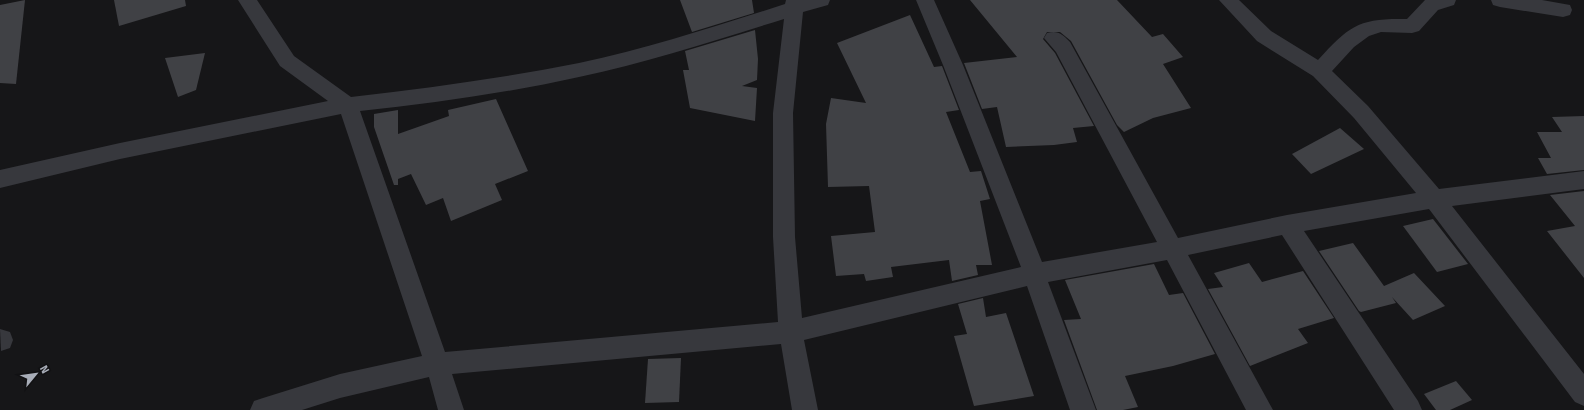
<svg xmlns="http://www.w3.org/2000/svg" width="1584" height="410" viewBox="0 0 1584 410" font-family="'Fira Sans',sans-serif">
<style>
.building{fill:#404145}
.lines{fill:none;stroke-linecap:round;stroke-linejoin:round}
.minor{fill:#37383d;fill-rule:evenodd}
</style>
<rect width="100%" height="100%" fill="#161618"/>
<g class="building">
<polygon points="25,0 16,84 0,83 0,5"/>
<polygon points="114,0 185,0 186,6 119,26"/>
<polygon points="680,0 752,0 754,13 692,32"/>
<polygon points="970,0 1117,0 1152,37 1163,34 1183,57 1163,64 1191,108 1153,118 1124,132 1117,125 1071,41 1060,32 1047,32 1043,39 1055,53 1094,126 1073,128 1077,142 1054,145 1006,147 997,107 982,109 964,63 1017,57"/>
<polygon points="910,15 934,67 942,66 959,110 946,112 970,172 981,171 990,199 980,201 992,265 976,265 978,275 952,281 949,260 891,267 893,277 866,281 864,274 836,276 831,236 875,232 869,186 828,187 826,124 831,98 866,103 837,43"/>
<polygon points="755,30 758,59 757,80 742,86 757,88 755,121 690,108 683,70 689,70 685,51"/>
<polygon points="205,53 196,90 178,97 165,58"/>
<polygon points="496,99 528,171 495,184 502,200 451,221 443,198 426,205 411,174 398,179 398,185 394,185 374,127 374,114 398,110 398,134 449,116 448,110"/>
<polygon points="1584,116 1584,170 1547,174 1538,158 1551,158 1537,132 1562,132 1552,117"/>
<polygon points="1340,128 1364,149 1311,174 1292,154"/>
<polygon points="1584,191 1584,278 1547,231 1575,226 1550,195"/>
<polygon points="1433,219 1468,264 1437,272 1403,226"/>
<polygon points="1353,243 1384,286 1414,273 1445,306 1413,320 1392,297 1396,303 1361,312 1359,311 1319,251"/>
<polygon points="1249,263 1262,282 1303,271 1334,318 1298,329 1308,343 1250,366 1208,289 1223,287 1214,273"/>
<polygon points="1154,264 1169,295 1183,293 1215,354 1173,366 1125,376 1138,407 1123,410 1097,410 1064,320 1081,319 1065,280"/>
<polygon points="983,298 986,317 1006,313 1034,396 974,406 954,336 967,334 958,304"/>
<polygon points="681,358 679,402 645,403 648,359"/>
<polygon points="1456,381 1472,400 1450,410 1436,410 1424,394"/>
</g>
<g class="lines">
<g class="minor">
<path d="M238,0H257L294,56L351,97C428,88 503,78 579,63C649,48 717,26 785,4L786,0H830L828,5L803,12L793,113L795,237L802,318L1021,267L943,65L916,0H934L963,65L1042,262L1157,242L1056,52L1044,38L1047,33C1058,30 1062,34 1070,42L1178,238L1287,215L1416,193L1354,118L1313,76L1257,41L1219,0H1239L1271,31L1318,60C1350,25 1359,18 1407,19L1425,0H1456L1454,5L1438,10L1419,31L1412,33L1381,32L1369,36L1354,47L1332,71L1368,106L1439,189L1584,171V189L1452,206L1584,374V406L1575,402L1429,209L1304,231L1418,401L1422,410H1394L1282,235L1188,255L1273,410H1246L1167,260L1048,282L1096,410H1070L1027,286L804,340L818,410H792L781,344L452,374L464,410H438L429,377L340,398L302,410H250L254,401L263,398L340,374L422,356L341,114L120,159L0,188V170L120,143L328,101L280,66ZM784,19L773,113V237L778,322L445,352L360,111C434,103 507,93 579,77C649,62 716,40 784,19Z"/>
<polygon points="1491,0 1542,0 1570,5 1572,10 1570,15 1563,17 1500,7 1493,5"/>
<polygon points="0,329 10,332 13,340 10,348 1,351"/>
</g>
</g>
<g transform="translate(36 374) rotate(61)" stroke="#111113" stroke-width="3" paint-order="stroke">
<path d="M0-3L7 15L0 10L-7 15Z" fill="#a8adb8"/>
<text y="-6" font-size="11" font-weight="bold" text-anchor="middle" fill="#a8adb8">N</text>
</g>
</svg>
